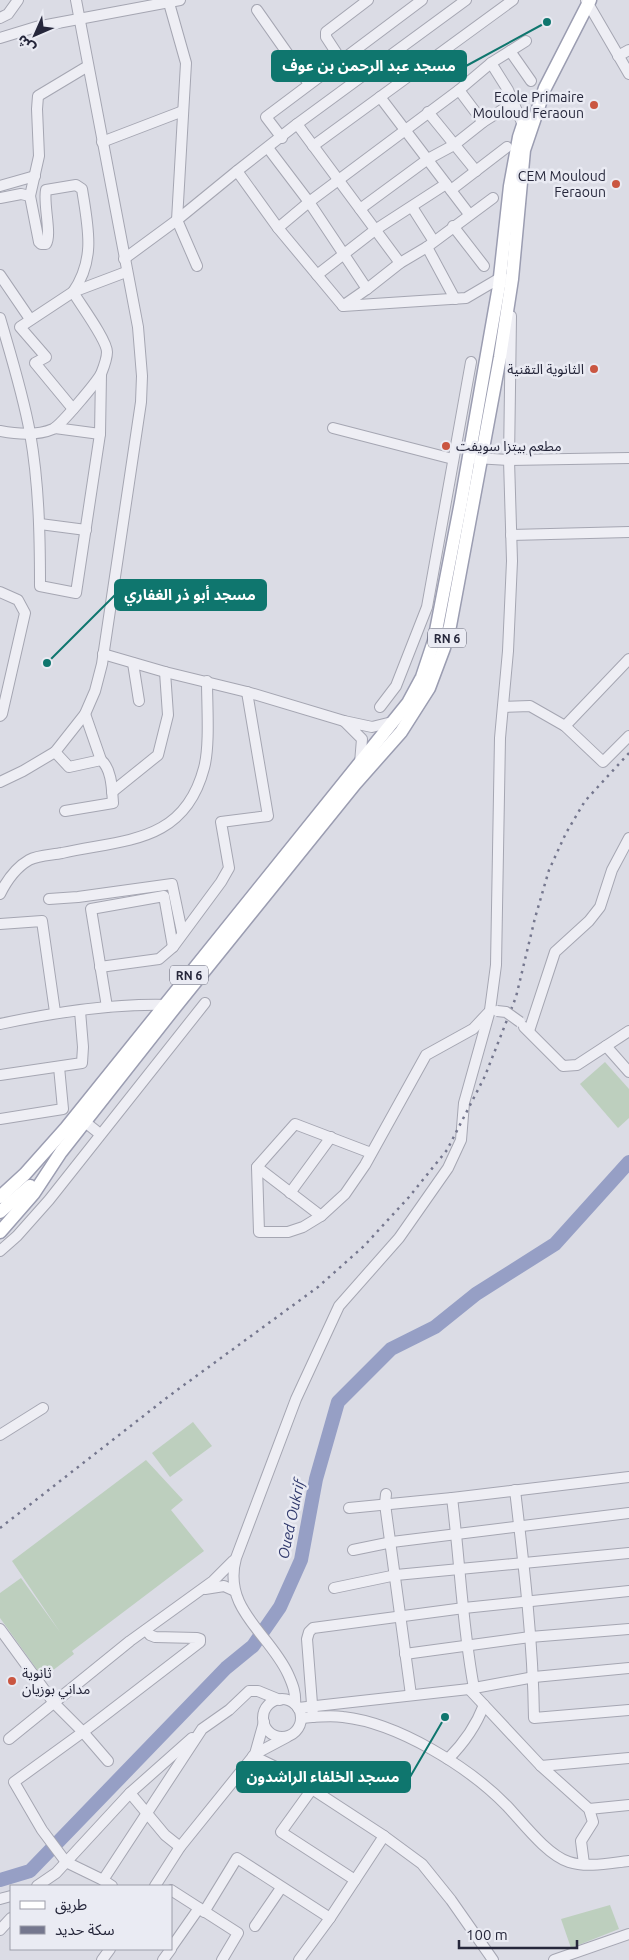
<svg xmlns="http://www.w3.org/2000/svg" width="629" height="1960" viewBox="0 0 629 1960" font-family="Ubuntu,'Noto Sans Arabic',sans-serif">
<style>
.pitch{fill:#bdcfbe}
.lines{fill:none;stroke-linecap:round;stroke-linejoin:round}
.river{stroke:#969fc5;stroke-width:14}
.minor-casing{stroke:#a5a6b2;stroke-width:12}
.major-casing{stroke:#9b9db1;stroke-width:15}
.minor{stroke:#eeeef4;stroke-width:10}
.major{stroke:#fff;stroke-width:12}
.rail{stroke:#75778e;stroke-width:2.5;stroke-dasharray:2.5 5;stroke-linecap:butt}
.minor-bridge-casing{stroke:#a5a6b2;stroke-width:12;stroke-linecap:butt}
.minor-bridge{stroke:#eeeef4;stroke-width:10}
.poi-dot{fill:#ca5641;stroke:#eaebf3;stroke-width:2}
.labels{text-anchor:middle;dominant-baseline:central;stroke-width:5;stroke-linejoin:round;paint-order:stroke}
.shield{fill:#eaebf3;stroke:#616272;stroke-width:1}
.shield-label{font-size:12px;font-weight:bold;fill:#26273b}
.poi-label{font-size:14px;fill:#26273b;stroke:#eaebf3;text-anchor:end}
.water-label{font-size:15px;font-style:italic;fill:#313a6d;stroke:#eaebf3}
.leader{fill:none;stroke:#0f766e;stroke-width:2}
.callout-dot{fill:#0f766e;stroke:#eaebf3;stroke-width:2}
.callout{fill:#0f766e;stroke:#0f766e;stroke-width:2}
.callout-label{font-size:15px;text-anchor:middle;font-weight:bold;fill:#fff}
</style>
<rect width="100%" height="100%" fill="#dbdce5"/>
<g class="pitch">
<polygon points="605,1062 629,1089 629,1118 618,1128 580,1084"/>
<polygon points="193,1422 212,1446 170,1477 152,1453"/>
<polygon points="146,1460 183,1500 171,1510 204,1551 72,1651 74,1654 43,1678 0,1618 0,1593 21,1578 60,1632 12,1561"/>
<polygon points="610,1905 619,1929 571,1948 561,1919"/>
</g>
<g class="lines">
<polyline class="river" points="0,1880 30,1871 226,1668 253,1646 280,1607 301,1560 316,1479 338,1402 391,1349 435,1327 476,1294 555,1244 629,1162"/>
<defs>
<g id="minor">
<polyline points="172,0 169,3 186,63 177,220 197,266"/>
<polyline points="586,0 629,74"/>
<polyline points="257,10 309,84"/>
<polyline points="0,18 8,14 18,0"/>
<polyline points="0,38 36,27 180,0"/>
<polyline points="510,51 531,81"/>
<polyline points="347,56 364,76"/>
<polyline points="618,56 629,50"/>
<polyline points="341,60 326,37 326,32 368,0"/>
<polyline points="491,63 508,90 523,125"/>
<polyline points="459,90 483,122"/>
<polyline points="380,97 469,214"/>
<polyline points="428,112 476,171"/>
<polyline points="297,124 400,263"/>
<polyline points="282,138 266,117 422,0"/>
<polyline points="102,142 183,111"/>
<polyline points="313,146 513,0"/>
<polyline points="268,148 309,202 367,289"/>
<polyline points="237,171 278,228 343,306"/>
<polyline points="0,186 35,176"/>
<polyline points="451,190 507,147"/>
<polyline points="0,198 21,194 30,196"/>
<polyline points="412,207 433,240"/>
<polyline points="360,209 428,159 454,145 483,122 513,103"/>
<polyline points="453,226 484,266"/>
<polyline points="278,228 309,202 459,90 491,63 526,41"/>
<polyline points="427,247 455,299"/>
<polyline points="124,259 177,220 237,171 297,124 466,0"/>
<polyline points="0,275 30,319"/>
<polyline points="317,275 375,230 446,184"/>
<polyline points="344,305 367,289 400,263 427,247 493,198"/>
<polyline points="343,306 466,298 500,278 505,279"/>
<polyline points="511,316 509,460 629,458"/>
<path d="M0,318C11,356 23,394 30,433C39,484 40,535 40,586L76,593L100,434L101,374"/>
<polyline points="73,409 35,363 46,357 20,327 73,292 126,272"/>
<polyline points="55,428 100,434"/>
<polyline points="333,428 453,459"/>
<path d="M0,431C16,434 37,436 53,429C61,425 96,383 101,374C103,369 107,357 107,352C107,340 80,304 73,292C96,259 88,227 82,189L76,185L46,190C43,203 52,235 46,244H41L39,242L30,196L39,156L37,109L38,96L88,66"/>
<polyline points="40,524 86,530"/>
<polyline points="511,535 629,532"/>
<polyline points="0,592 18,600 25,613 2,714 0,716"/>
<polyline points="103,654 165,672 247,692 344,721"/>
<polyline points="133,663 139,701"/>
<polyline points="380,707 396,686 427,607 471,362"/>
<polyline points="503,707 530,706 565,726 603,762 629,736"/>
<polyline points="85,714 101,760"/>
<polyline points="565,726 629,659"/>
<path d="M55,752L69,767L101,760C112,769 112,790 113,803L65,811"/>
<polyline points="360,763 362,739 344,721 372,727 392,722"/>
<polyline points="0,782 23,771 55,752 85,714 95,691 102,664 141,402 142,376 138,327 76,0"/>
<polyline points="112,792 158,755 168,715 165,672"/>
<path d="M0,894C7,880 15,868 29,860C38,855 52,855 62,853C124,839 184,844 204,768C210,746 207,706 207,681"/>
<polyline points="49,899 78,897 172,884 182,932"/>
<polyline points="0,924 42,921 55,1012"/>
<polyline points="100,967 159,959 173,947 221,882 229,868 221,822 268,816 247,692"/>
<polyline points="107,1007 91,909 164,896 173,947"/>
<path d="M0,1024C56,1012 113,1003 170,1005"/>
<polyline points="524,1027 563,1066 577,1065 629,1031"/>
<polyline points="529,1031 555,952 589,921 600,907 612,870 629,838"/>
<polyline points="606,1046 629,1072"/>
<polyline points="0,1075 82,1063 83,1047 80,1011"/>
<polyline points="0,1119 63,1109 59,1067"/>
<polyline points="85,1122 100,1134"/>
<polyline points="371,1153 295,1124 257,1167 259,1232 288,1232 303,1227 321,1216 345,1194 365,1165 426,1055 473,1029 488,1013"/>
<polyline points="257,1167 321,1216"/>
<polyline points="290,1193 331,1137"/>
<polyline points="0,1251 17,1236 49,1200 205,1003"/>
<polyline points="0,1435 43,1408"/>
<path d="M515,1490C524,1566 533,1642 534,1718L629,1710"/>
<polyline points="386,1494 385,1504 411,1695"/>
<path d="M452,1498C460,1561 462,1625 474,1688"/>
<polyline points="349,1508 452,1498 629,1477"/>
<polyline points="353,1550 392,1542 629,1513"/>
<polyline points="334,1588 396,1575 629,1553"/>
<polyline points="205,1589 224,1586 235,1591"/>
<polyline points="0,1629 54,1703 83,1732 108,1761"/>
<polyline points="405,1654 530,1637 629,1629"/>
<polyline points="469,1689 541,1766 589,1809 593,1822 581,1841 584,1864"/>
<circle cx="282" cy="1718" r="19"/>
<path d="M295,1704C296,1693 293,1685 288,1674C269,1633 222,1609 236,1558L296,1399L339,1306L399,1238L448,1168L461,1140L464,1103L490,1010L496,965L500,738L508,651L512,561L509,460L475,458"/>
<polyline points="298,1708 469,1689 534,1677 629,1668"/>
<polyline points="313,1717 307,1639 309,1632 313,1628 464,1608 629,1591"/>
<path d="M301,1718C315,1717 329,1715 343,1717C398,1723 469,1767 507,1806C523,1823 547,1855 569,1862C587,1868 610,1863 629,1861"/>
<polyline points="9,1739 130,1641 213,1581 233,1561"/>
<polyline points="255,1754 287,1737"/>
<polyline points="253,1756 286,1772 384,1836 422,1864 451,1900 493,1960"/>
<path d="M448,1759C464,1743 476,1726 484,1705"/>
<polyline points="541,1766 629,1758"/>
<polyline points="312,1789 281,1832 355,1880"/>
<polyline points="130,1793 165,1835 180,1847"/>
<polyline points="589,1809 629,1805"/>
<polyline points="103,1880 202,1729 229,1710 249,1691 258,1691 280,1700"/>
<polyline points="37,1886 56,1873 130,1793 192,1738"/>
<polyline points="112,1886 103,1880 66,1862 42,1830 14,1782 83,1732 200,1642 200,1639 197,1638 155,1637 150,1635 146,1630"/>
<polyline points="155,1886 180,1847 255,1754 264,1722"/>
<polyline points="171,1890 238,1933 222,1960"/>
<polyline points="0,1899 11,1896"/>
<polyline points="204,1912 237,1858 330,1918"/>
<polyline points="255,1926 281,1888"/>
<polyline points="0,1930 11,1918"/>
<polyline points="171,1948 199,1908"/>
<polyline points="102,1960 110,1949"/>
<polyline points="163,1960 171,1949"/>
<polyline points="299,1960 330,1918 384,1836"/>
<polyline points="554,1960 629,1934"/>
</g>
<g id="major">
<polyline points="0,1197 25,1174 66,1128 408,703 422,677 434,641 461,502 499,286 510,186 519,137 525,119"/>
<polyline points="0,1212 30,1186"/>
<polyline points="0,1232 34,1193 61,1152 176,1006 355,784 401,732 429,688 444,648 450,626 500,357 512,279 524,150 545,88 590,0"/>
</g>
</defs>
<use href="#minor" class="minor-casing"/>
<use href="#major" class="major-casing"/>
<use href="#minor" class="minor"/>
<use href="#major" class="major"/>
<polyline class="rail" points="0,1528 169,1396 318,1287 364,1246 409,1197 447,1150 485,1076 516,997 535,918 549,870 566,833 585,801 629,753"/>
<defs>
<polyline id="minor-bridge" points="497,1011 506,1012 520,1022"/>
</defs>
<use href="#minor-bridge" class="minor-bridge-casing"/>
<use href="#minor-bridge" class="minor-bridge"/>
</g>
<g class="poi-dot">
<circle cx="594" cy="105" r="5"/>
<circle cx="616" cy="184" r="5"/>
<circle cx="594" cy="369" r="5"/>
<circle cx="446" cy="446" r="5"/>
<circle cx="12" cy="1681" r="5"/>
</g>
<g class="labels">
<g class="shield">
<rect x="428" y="628.5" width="38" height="19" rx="4"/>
<rect x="170" y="965.5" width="38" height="19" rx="4"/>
</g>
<g class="shield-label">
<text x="447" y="638">RN 6</text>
<text x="189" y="975">RN 6</text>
</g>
<g class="poi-label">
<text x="584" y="97">Ecole Primaire<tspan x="584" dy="16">Mouloud Feraoun</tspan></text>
<text x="606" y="176">CEM Mouloud<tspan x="606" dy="16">Feraoun</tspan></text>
<text x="584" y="369">الثانوية التقنية</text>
<text x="456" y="446" text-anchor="start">مطعم بيتزا سويفت</text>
<text x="22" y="1673" text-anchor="start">ثانوية<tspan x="22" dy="16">مداني بوزيان</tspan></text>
</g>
<g class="water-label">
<text transform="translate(291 1519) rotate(-78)">Oued Oukrif</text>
</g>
</g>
<path class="leader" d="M547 22L466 66M47 663L115 595M445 1717L410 1777"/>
<g class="callout-dot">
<circle cx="547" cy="22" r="5"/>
<circle cx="47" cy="663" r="5"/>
<circle cx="445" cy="1717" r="5"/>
</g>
<g class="callout">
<rect x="272" y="51" width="194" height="30" rx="5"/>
<rect x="115" y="580" width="151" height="30" rx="5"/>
<rect x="237" y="1762" width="173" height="30" rx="5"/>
</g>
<g class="callout-label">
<text x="369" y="71">مسجد عبد الرحمن بن عوف</text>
<text x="190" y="600">مسجد أبو ذر الغفاري</text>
<text x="323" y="1782">مسجد الخلفاء الراشدون</text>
</g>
<rect x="10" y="1885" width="162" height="65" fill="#eaebf3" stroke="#9c9da9"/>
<rect x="20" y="1901" width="25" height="8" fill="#ffffff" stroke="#9c9da9"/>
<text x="55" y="1910" font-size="15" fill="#26273b">طريق</text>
<rect x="20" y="1926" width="25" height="8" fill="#75778e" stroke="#9c9da9"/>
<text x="55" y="1935" font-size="15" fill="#26273b">سكة حديد</text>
<g transform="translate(35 35) rotate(225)" stroke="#eaebf3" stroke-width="4" paint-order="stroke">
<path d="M0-4L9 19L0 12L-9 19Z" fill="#26273b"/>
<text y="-8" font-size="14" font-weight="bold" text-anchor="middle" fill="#26273b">ش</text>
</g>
<path d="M459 1940v8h118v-8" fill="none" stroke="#26273b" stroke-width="2.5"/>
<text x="466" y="1940" font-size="15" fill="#26273b" stroke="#eaebf3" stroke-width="4" paint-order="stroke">100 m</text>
</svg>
